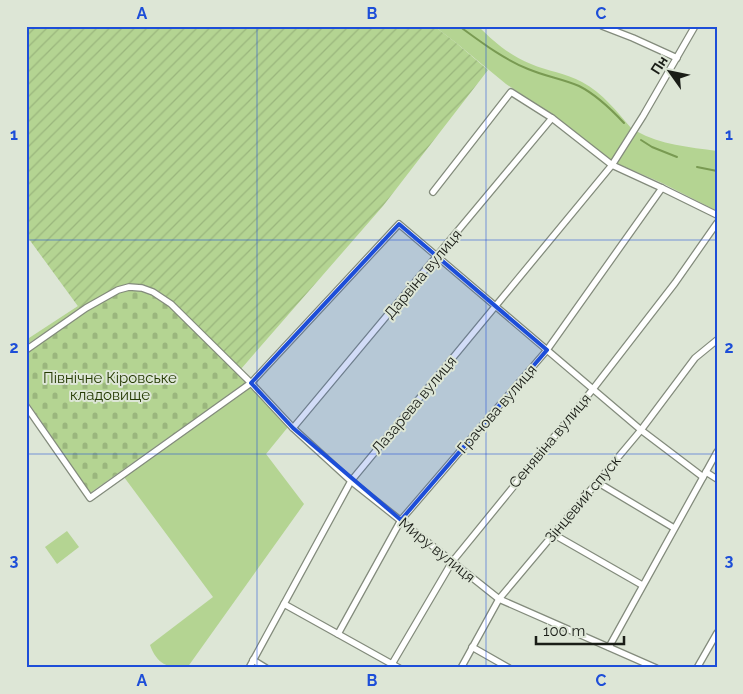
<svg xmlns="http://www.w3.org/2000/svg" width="743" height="694" viewBox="0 0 743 694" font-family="Raleway,sans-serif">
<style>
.grass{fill:#b4d492}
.cemetery{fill:url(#cemetery-stones)}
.garden{fill:url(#garden-furrows)}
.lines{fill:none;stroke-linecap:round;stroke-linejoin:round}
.stream{stroke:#799a52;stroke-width:2}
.minor-casing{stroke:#838b7c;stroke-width:8}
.minor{stroke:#fff;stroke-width:5.5}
.marked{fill:#1d4ed8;fill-opacity:0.2;stroke:#1d4ed8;stroke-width:4;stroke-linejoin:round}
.grid{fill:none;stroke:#1d4ed8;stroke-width:1;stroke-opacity:0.55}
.labels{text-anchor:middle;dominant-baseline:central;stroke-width:4;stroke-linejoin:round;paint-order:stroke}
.street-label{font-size:15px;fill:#1a1d17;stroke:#dde6d6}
.park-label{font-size:15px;fill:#253a03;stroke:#dde6d6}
.neatline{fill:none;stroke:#1d4ed8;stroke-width:2}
.grid-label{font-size:16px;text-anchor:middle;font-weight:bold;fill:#1d4ed8}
</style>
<defs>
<pattern id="cemetery-stones" width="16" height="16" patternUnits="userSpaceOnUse" patternTransform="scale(1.25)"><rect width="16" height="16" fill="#b4d492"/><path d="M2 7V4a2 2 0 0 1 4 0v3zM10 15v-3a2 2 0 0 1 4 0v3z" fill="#9ab67d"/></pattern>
<pattern id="garden-furrows" width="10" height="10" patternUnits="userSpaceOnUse" patternTransform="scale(1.25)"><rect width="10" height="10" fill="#b4d492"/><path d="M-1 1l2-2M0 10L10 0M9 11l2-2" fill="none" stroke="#9ab67d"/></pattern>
</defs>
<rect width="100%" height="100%" fill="#dde6d6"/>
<g class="grass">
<path d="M434,26H478C495,43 508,54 531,64C547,71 566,73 582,82C603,93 616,111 632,129L612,161L554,116L506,84L455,42Z"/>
<path d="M636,131C661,145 689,147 717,151V211L662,183L616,163Z"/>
<polygon points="78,306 80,309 26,345 26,340"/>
<path d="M250,386L288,427L266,454L304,504L187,668C167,668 157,664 150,645L213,597L124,477Z"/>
<polygon points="67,531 79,547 57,564 45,547"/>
</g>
<polygon class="cemetery" points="124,290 142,290 152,294 169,306 247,382 90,493 26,399 26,353 87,310"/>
<path class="garden" d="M26,26H434L455,42L488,70L383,206L241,369L172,302C158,290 142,283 123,285L80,309L26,235Z"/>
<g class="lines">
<g class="stream">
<path d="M459,26C481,42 503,59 528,69C544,76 563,79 579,86C597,95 611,109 624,123"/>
<polyline points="641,140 652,147 677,157"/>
<polyline points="697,167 717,171"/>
</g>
<defs>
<g id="minor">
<polyline points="602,26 633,38 677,58"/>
<polyline points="433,192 511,92 552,118 612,165 662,188 717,215"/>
<polyline points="26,350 86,308 118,290 129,287 142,288 153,292 171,304 251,383 293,428 351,481 499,599 656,668"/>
<polyline points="26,406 90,498 251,383 399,224 641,430 703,477"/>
<polyline points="293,428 552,118"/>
<polyline points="706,472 717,479"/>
<polyline points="597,482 674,528"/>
<polyline points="553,534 642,585"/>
<polyline points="284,604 399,668"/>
<polyline points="338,634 401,520 547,350 662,188"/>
<polyline points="472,647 509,668"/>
<polyline points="609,647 717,452"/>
<polyline points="253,660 266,668"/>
<polyline points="392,664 452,562 593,389 675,283 717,223"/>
<polyline points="249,668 351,481 612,165 643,116 695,26"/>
<polyline points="461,668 499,599 641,430 695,358 717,340"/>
<polyline points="697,668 717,633"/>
</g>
</defs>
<use href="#minor" class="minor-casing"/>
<use href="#minor" class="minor"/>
</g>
<path class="marked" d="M399,224L547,350L401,520L293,428L251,383Z"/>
<path class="grid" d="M257,26V668M486,26V668M26,240H717M26,454H717"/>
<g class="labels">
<g class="street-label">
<text transform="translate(423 274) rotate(-50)">Дарвіна вулиця</text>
<text transform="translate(414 405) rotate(-50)">Лазарева вулиця</text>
<text transform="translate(497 409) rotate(-49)">Грачова вулиця</text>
<text transform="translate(550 441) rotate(-50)">Сенявіна вулиця</text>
<text transform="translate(583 499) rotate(-50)">Зінцевий спуск</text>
<text transform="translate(437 550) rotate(39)">Миру вулиця</text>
</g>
<g class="park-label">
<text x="110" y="378">Північне Кіровське<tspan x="110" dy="17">кладовище</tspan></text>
</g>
</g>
<rect width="743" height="694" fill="none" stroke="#dde6d6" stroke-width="55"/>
<g transform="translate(670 72) rotate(303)" stroke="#dde6d6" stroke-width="4" paint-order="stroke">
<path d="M0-4L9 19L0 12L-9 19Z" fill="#1a1d17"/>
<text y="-8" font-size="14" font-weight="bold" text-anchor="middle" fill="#1a1d17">Пн</text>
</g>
<path d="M536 636v8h88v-8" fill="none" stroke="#1a1d17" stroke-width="2.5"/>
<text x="543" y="636" font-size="15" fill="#1a1d17" stroke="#dde6d6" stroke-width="4" paint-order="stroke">100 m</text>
<rect x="28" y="28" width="688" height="638" class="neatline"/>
<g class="grid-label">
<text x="142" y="19">A</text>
<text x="372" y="19">B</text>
<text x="601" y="19">C</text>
<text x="14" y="140">1</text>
<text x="729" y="140">1</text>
<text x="14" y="353">2</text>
<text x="729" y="353">2</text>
<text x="14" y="566">3</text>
<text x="729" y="566">3</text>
<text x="142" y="686">A</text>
<text x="372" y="686">B</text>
<text x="601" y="686">C</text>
</g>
</svg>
